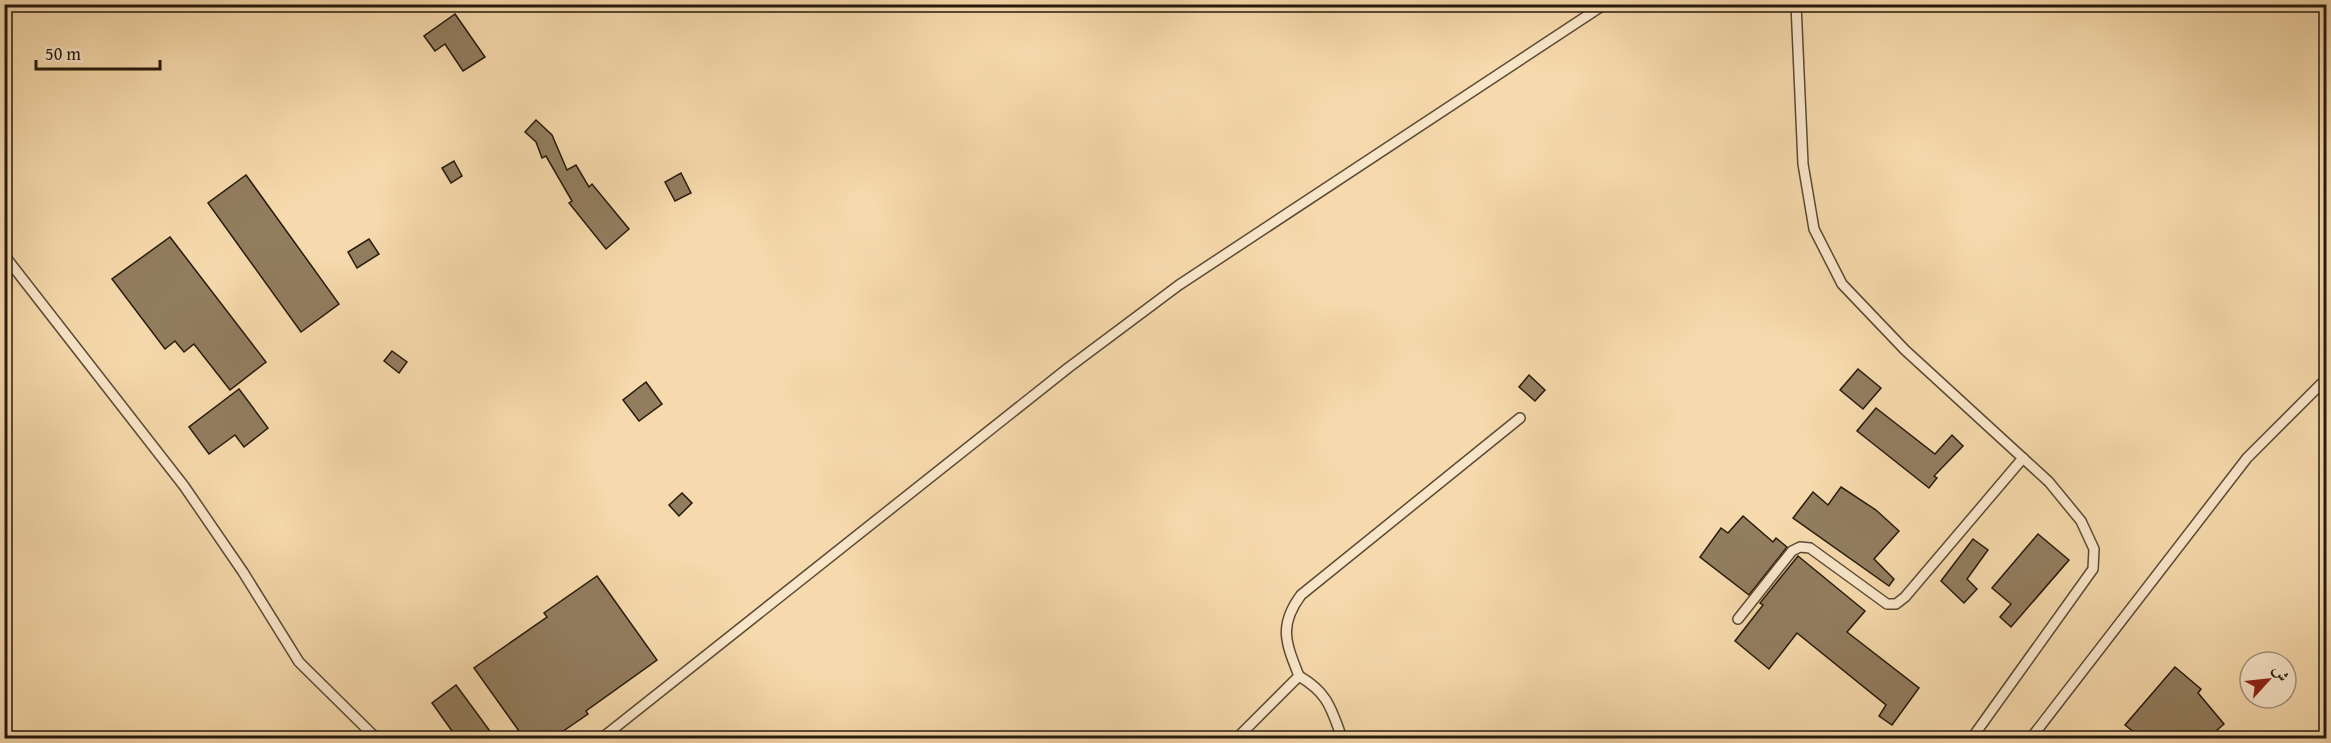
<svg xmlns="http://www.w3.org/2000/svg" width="2331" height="743" viewBox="0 0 2331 743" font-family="'Gentium Book Plus',Amiri,serif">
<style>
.building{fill:#927d5f;stroke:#261a0b;stroke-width:1.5}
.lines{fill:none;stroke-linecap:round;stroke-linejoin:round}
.service-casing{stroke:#5a4a33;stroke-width:12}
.service{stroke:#f9e6c9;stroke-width:9}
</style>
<rect width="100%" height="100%" fill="#f6d9ac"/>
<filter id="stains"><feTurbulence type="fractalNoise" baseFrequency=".00333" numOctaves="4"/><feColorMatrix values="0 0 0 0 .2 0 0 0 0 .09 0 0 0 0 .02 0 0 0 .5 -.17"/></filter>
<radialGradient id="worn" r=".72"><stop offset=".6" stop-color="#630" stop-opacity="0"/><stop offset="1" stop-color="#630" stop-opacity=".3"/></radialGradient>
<g class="building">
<polygon points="455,14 485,57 463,71 445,44 435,51 424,36"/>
<polygon points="536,120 552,135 567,170 576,165 589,187 592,184 629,229 606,249 569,203 572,201 546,156 542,158 536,142 525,132"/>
<polygon points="454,161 462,176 451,183 442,168"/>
<polygon points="681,173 691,193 675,201 665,182"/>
<polygon points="246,175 339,304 301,332 208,203"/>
<polygon points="170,237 266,362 230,390 194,344 184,352 175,341 165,349 112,279"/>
<polygon points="369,239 379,254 357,268 348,252"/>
<polygon points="392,351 407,362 399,373 384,361"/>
<polygon points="1858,369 1881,388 1863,409 1840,390"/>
<polygon points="1529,375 1545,390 1535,401 1519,387"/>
<polygon points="646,382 662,404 639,421 623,400"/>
<polygon points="239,389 268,428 244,447 235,435 209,454 189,427"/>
<polygon points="1876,408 1935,454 1952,435 1963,446 1934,476 1937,478 1929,488 1857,431"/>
<polygon points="1841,487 1876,510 1899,531 1874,559 1894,579 1889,586 1793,518 1813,492 1828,505"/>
<polygon points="682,493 692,503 679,516 669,505"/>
<polygon points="1743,516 1773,542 1776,538 1787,547 1749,595 1700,557 1721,528 1728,533"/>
<polygon points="2038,534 2069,560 2011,627 2000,617 2011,604 1992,588"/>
<polygon points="1973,539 1988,550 1967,579 1977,589 1964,603 1941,581"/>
<polygon points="1798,556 1865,611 1847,632 1919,688 1892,725 1879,716 1886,705 1797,633 1769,669 1735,641 1763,605 1760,603"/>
<polygon points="597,576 657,660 586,711 588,714 553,738 524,738 474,668 547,617 544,613"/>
<polygon points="2175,667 2201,689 2198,693 2224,724 2208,738 2141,738 2125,725"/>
<polygon points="456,685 495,738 457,738 432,703"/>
</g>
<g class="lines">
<defs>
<g id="service">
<polyline points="1796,4 1803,164 1814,229 1842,284 1905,350 2049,482 2081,521 2094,549 2093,569 1972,738"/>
<polyline points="4,255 184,486 243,572 299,662 376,738"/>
<polyline points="1738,619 1792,551 1800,547 1810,548 1887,604 1896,604 1905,597 2023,458"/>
<path d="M1299,676C1328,693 1331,708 1342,738"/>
<polyline points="602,738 1068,368 1179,285 1605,4"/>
<path d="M1237,738L1299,676C1286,643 1278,626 1301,595L1520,418"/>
<polyline points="2031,738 2247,458 2326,379"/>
</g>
</defs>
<use href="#service" class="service-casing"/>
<use href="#service" class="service"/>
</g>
<rect width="2331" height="743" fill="none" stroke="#f6d9ac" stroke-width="24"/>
<rect x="6" y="6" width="2319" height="731" fill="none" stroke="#261a0b" stroke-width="3"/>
<rect x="12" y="12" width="2307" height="719" fill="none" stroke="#261a0b" stroke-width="1.5"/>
<g transform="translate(2268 680) rotate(63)"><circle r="28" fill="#f9e6c9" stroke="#a5947d" stroke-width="1.5"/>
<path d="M0-4.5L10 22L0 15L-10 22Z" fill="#8f2418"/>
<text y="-9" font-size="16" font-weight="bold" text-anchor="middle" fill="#261a0b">ش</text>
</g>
<path d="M36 60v9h124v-9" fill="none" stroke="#261a0b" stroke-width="3"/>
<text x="45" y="60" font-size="18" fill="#261a0b" stroke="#f9e6c9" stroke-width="4.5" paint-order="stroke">50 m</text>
<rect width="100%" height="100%" filter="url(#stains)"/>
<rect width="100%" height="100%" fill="url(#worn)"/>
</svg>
